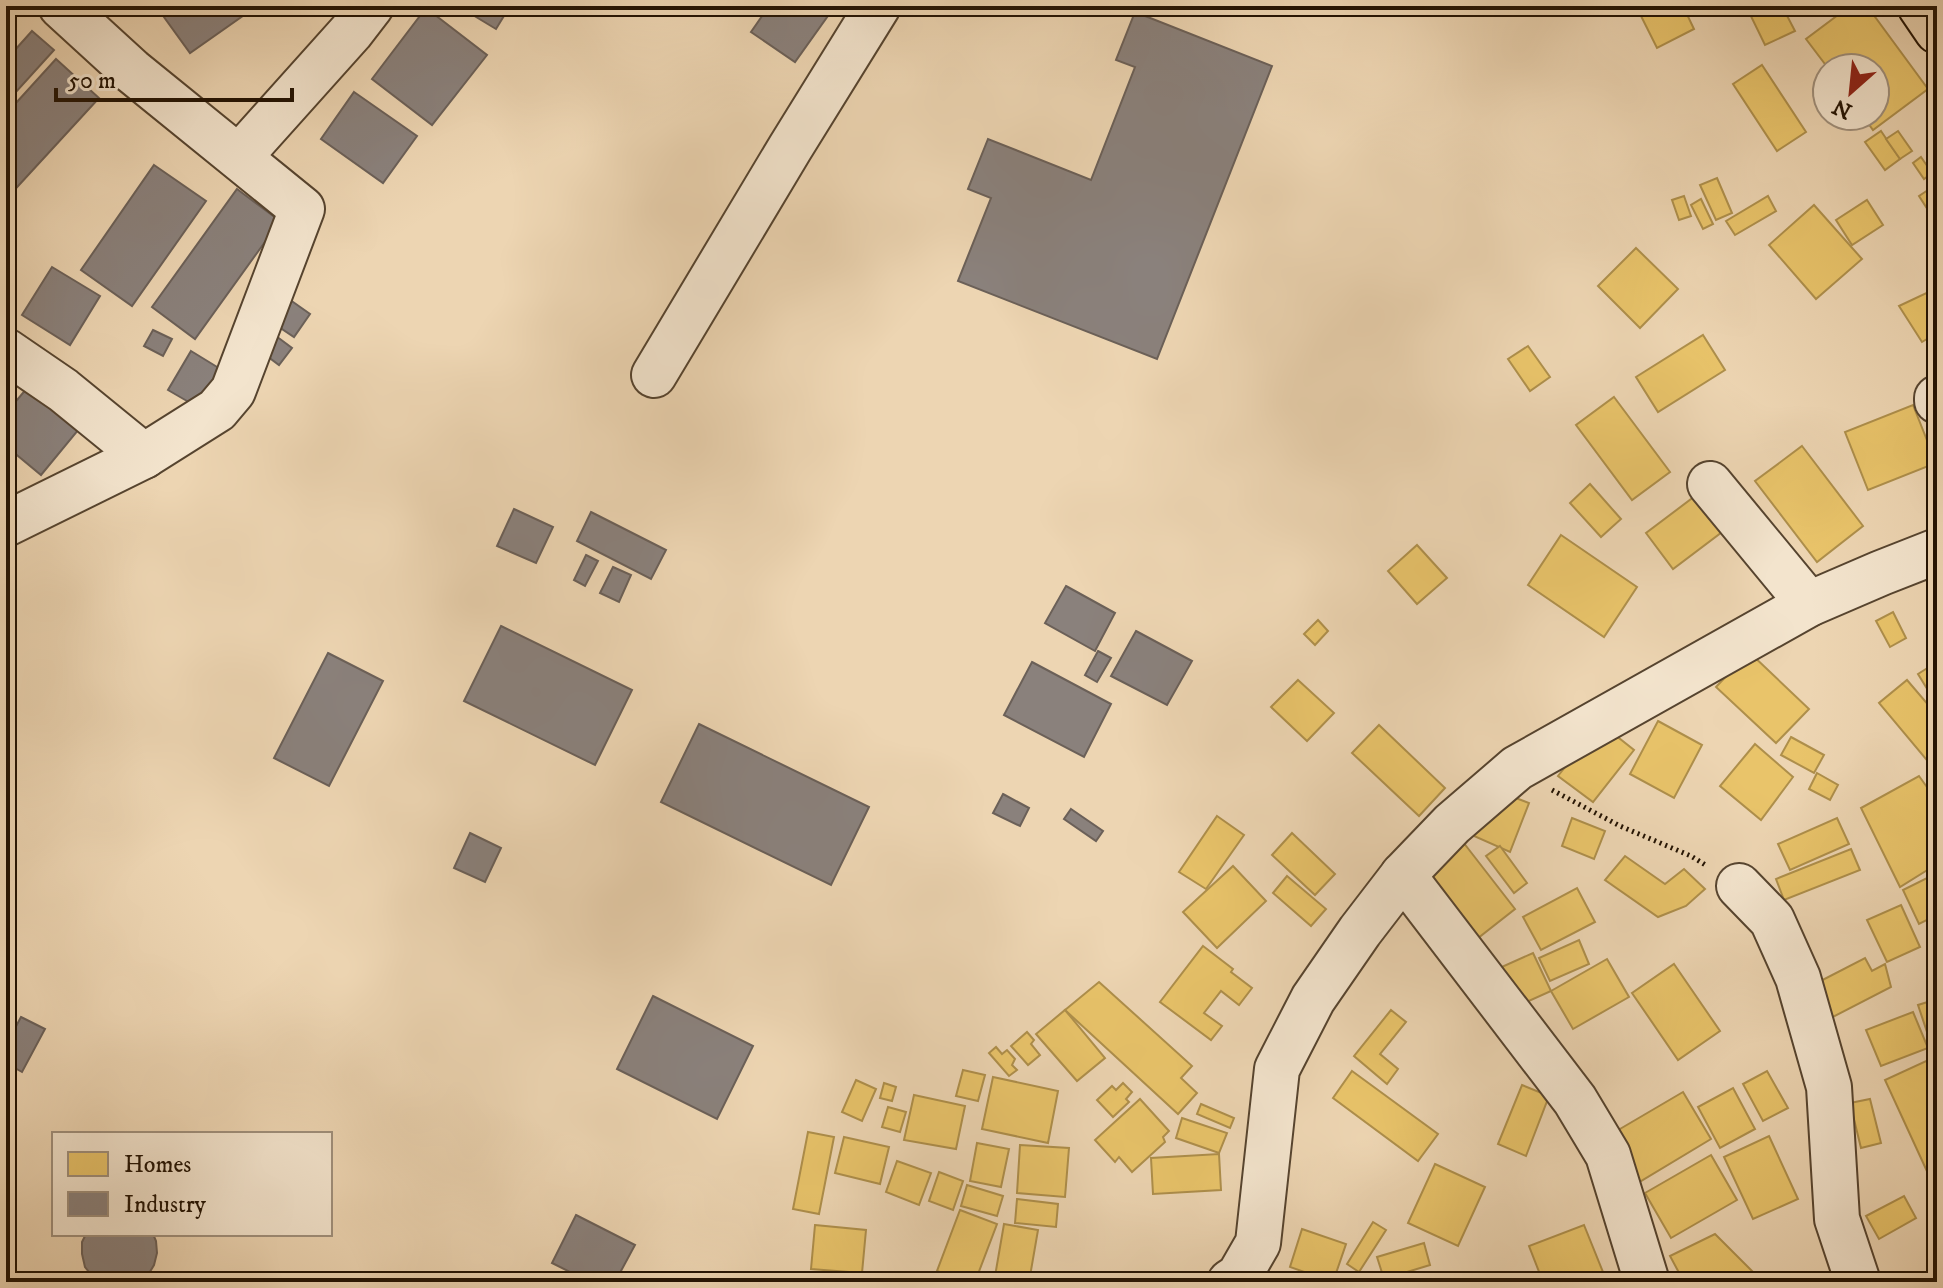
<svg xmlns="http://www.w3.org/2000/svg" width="1943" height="1288" viewBox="0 0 1943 1288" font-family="'IM FELL DW Pica',serif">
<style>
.homes{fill:#e9c46a;stroke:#ae8f4b;stroke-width:2}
.industry{fill:#8a817c;stroke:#6b6058;stroke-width:2}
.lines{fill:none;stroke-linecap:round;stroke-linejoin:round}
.minor-casing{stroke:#56442f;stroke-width:48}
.highway-casing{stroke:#231303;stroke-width:48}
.path{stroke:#231303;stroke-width:5;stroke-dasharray:2 4;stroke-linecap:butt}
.minor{stroke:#f3e4cd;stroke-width:44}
.highway{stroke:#edd5b2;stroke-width:44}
</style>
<rect width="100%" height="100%" fill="#edd5b2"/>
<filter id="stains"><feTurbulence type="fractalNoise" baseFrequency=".0025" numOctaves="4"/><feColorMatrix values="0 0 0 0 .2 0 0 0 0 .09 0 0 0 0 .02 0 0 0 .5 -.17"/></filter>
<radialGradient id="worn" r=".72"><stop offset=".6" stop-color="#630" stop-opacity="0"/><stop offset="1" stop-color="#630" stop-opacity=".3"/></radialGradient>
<g class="homes">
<polygon points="1636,6 1683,6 1694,29 1657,48"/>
<polygon points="1746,6 1782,6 1795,31 1765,45"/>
<polygon points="1850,6 1867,6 1928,89 1873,130 1863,116 1875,116 1875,68 1828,68 1806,39"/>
<polygon points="1762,65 1806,132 1777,151 1733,84"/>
<polygon points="1881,131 1900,159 1885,170 1865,142"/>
<polygon points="1898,131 1912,151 1900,159 1886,139"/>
<polygon points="1921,157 1932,173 1924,179 1913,163"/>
<polygon points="1717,178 1732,213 1716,220 1700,185"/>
<polygon points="1937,184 1937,224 1919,196"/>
<polygon points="1684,196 1691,216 1679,220 1672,200"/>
<polygon points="1768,196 1776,211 1735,235 1726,221"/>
<polygon points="1701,199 1713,224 1703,229 1691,205"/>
<polygon points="1867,200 1883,225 1852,245 1836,220"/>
<polygon points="1814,205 1862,259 1816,299 1769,245"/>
<polygon points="1636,248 1678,289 1640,328 1598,286"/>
<polygon points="1937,288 1937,333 1922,342 1899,306"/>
<polygon points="1703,335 1725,370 1658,412 1636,377"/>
<polygon points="1528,346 1550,377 1530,391 1508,359"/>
<polygon points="1614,397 1670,472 1632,500 1576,425"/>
<polygon points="1913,405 1936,463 1868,490 1845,432"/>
<polygon points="1802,446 1863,526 1817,562 1755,481"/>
<polygon points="1590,484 1621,519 1601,537 1570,503"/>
<polygon points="1703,490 1730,526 1673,569 1646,533"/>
<polygon points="1561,535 1637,587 1604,637 1528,585"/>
<polygon points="1417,545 1447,578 1417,604 1388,571"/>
<polygon points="1893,612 1906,638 1890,647 1876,621"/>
<polygon points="1318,620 1328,631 1315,645 1304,634"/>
<polygon points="1749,652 1809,709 1776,743 1716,687"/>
<polygon points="1937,662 1937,705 1918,674"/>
<polygon points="1298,680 1334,713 1307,741 1271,707"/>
<polygon points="1907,680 1937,715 1937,760 1931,765 1879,703"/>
<polygon points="1658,721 1702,745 1674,798 1630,774"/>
<polygon points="1600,723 1634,750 1593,802 1558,776"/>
<polygon points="1379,725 1445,788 1419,816 1352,753"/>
<polygon points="1791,737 1824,755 1814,773 1781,755"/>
<polygon points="1755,744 1793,777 1761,820 1720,786"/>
<polygon points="1817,773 1838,785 1830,800 1809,789"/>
<polygon points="1919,776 1937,801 1937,864 1900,887 1861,808"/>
<polygon points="1492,789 1529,803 1510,852 1474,836"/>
<polygon points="1217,816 1244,835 1206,889 1179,872"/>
<polygon points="1572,818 1605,831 1594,859 1562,846"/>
<polygon points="1837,818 1849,844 1790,870 1778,844"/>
<polygon points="1292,833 1335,874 1315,895 1272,855"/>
<polygon points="1463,842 1515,909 1473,942 1421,874"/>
<polygon points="1500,846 1527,883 1514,893 1486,856"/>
<polygon points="1851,849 1860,870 1784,900 1776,879"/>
<polygon points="1625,856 1665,884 1684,869 1705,889 1686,906 1658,917 1605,880"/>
<polygon points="1233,866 1266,901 1217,948 1183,912"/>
<polygon points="1937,873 1937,915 1919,924 1903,890"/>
<polygon points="1287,876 1326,909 1311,926 1273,893"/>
<polygon points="1577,888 1595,922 1541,950 1523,917"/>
<polygon points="1901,905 1920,947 1887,962 1867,920"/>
<polygon points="1579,940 1589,964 1550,981 1539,958"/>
<polygon points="1203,946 1233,969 1231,972 1252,988 1239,1005 1221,991 1204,1013 1222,1026 1211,1040 1160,1002"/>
<polygon points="1533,953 1551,991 1513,1008 1495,970"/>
<polygon points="1865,958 1872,971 1885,964 1891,987 1825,1021 1807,988"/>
<polygon points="1607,959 1629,997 1573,1029 1551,991"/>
<polygon points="1674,964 1720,1031 1678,1060 1632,993"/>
<polygon points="1099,982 1192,1066 1181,1078 1197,1093 1178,1114 1065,1010"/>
<polygon points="1937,999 1937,1045 1932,1047 1918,1005"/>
<polygon points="1065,1010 1105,1058 1077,1081 1036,1034"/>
<polygon points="1391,1010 1406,1022 1380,1054 1398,1069 1387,1084 1354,1056"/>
<polygon points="1913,1012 1928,1048 1881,1066 1866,1030"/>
<polygon points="1027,1032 1034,1040 1031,1044 1040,1055 1028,1065 1011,1046"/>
<polygon points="996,1047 1002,1054 1007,1050 1015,1059 1012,1065 1017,1070 1009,1076 989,1053"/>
<polygon points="1937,1056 1937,1193 1885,1080"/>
<polygon points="963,1070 985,1075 978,1101 956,1096"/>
<polygon points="1352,1071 1438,1134 1418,1161 1333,1098"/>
<polygon points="1767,1071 1788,1108 1763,1121 1743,1084"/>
<polygon points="993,1077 1058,1091 1048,1143 982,1129"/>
<polygon points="856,1080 876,1089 862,1121 842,1112"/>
<polygon points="884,1083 896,1087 892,1101 880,1098"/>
<polygon points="1123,1083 1132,1092 1126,1099 1129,1102 1113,1117 1097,1100 1112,1086 1116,1090"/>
<polygon points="1522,1085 1549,1096 1526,1156 1498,1144"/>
<polygon points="1733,1088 1755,1129 1720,1148 1698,1107"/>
<polygon points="1683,1092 1711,1139 1636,1184 1608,1136"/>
<polygon points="914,1095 965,1106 956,1149 904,1140"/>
<polygon points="1140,1099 1169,1131 1163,1137 1165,1142 1132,1172 1119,1157 1115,1162 1095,1140"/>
<polygon points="1870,1099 1881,1143 1861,1148 1850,1103"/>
<polygon points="1201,1104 1234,1118 1230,1128 1197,1114"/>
<polygon points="888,1107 906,1112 900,1132 882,1127"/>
<polygon points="1182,1118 1227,1133 1219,1153 1176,1138"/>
<polygon points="808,1132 834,1137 819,1214 793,1209"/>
<polygon points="1769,1136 1798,1199 1753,1219 1724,1157"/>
<polygon points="844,1137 889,1147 880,1184 835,1173"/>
<polygon points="977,1143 1009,1149 1001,1187 970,1181"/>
<polygon points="1020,1145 1069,1148 1065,1197 1017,1193"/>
<polygon points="1219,1154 1221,1190 1153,1194 1151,1158"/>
<polygon points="1711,1155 1737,1200 1671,1238 1645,1193"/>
<polygon points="897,1161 931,1173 919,1205 886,1192"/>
<polygon points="1435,1164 1485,1187 1458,1246 1408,1223"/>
<polygon points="939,1172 963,1181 953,1210 929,1201"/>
<polygon points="967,1185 1003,1196 997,1216 961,1206"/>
<polygon points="1904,1196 1916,1218 1879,1239 1866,1216"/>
<polygon points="1017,1199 1058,1204 1056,1227 1015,1223"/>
<polygon points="960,1210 997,1224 975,1282 967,1282 937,1271"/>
<polygon points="1373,1222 1386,1230 1359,1272 1347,1264"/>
<polygon points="1004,1224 1038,1230 1029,1282 994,1282"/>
<polygon points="815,1225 866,1230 862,1273 811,1269"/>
<polygon points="1584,1225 1607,1282 1543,1282 1529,1246"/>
<polygon points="1302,1229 1346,1244 1333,1282 1290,1267"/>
<polygon points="1715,1234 1756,1275 1743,1282 1684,1282 1670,1256"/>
<polygon points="1424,1243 1430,1265 1384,1279 1377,1257"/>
<polygon points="788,1273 849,1282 787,1282"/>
</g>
<g class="industry">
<polygon points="156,6 242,6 247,13 190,53"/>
<polygon points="458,6 510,6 496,29"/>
<polygon points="769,6 835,6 795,62 751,32"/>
<polygon points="426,8 487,55 432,125 372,79"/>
<polygon points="1135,12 1272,66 1157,359 958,281 991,198 968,189 988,139 1091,180 1135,67 1116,60"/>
<polygon points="32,31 54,50 6,103 6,60"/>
<polygon points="56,59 99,98 8,197 6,195 6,114"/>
<polygon points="354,92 417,136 383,183 321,139"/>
<polygon points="154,165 206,201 132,306 81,270"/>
<polygon points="237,189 280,221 195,339 152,307"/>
<polygon points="52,267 100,296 70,345 22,315"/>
<polygon points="286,297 310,314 294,337 270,321"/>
<polygon points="153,330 172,339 163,356 144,346"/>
<polygon points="276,336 292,348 279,365 263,353"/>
<polygon points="191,351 222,370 199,408 168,390"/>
<polygon points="33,381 84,423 41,475 6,446 6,413"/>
<polygon points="514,509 553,527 536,563 497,546"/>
<polygon points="591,512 666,550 651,579 577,541"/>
<polygon points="586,555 598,561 585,586 574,580"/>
<polygon points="613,567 631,575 619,602 600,593"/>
<polygon points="1066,586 1115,613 1095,651 1045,623"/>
<polygon points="501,626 632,690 595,765 464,701"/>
<polygon points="1136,631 1192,661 1167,705 1111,676"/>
<polygon points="1098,651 1111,658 1097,682 1085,675"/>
<polygon points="328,653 383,681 329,786 274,758"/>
<polygon points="1032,662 1111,704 1084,757 1004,715"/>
<polygon points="699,724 869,807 831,885 661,802"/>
<polygon points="1003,794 1029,808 1020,826 993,813"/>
<polygon points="1071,809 1103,831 1096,841 1064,819"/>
<polygon points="470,833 501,848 485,882 454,868"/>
<polygon points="653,996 753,1046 717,1119 617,1069"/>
<polygon points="21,1017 45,1029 22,1072 6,1063 6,1045"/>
<polygon points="576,1215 635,1245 615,1282 590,1282 552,1263"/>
<polygon points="86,1234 153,1234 156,1241 157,1253 154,1265 148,1275 140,1282 100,1282 93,1277 85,1267 82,1254 82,1242"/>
</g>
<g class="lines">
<defs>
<g id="minor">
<polyline points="239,157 351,32 371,6"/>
<polyline points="6,351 63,390 144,456"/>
<polyline points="654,375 790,148 878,6"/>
<polyline points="1937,398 1937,401"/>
<polyline points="1710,484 1809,604"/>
<polyline points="6,524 144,456 217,410 233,391 302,209 132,71 61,6"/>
<polyline points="1739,886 1772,920 1798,978 1829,1087 1837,1219 1858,1282"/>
<polyline points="1230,1282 1239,1276 1258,1243 1277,1069 1313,999 1360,931 1403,875"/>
<polyline points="1647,1282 1608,1155 1575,1100 1403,875 1452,824 1517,768 1809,604 1881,573 1937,551"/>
</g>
<polyline id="highway" points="1920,6 1937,31"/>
</defs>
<use href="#minor" class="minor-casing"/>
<use href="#highway" class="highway-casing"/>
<polyline class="path" points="1552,790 1620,826 1691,856 1707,866"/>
<use href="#minor" class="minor"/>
<use href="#highway" class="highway"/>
</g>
<rect width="1943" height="1288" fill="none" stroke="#edd5b2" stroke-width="32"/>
<rect x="8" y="8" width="1927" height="1272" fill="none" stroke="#231303" stroke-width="4"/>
<rect x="16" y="16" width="1911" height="1256" fill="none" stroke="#231303" stroke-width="2"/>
<rect x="52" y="1132" width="280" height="104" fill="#f3e4cd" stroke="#a0907c" stroke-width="2"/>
<rect x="68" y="1152" width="40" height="24" fill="#e9c46a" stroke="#a0907c" stroke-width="2"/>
<text x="124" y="1172" font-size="24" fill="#231303">Homes</text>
<rect x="68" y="1192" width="40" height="24" fill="#8a817c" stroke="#a0907c" stroke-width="2"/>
<text x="124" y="1212" font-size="24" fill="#231303">Industry</text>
<g transform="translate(1851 92) rotate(207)"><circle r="38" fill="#f3e4cd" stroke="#a0907c" stroke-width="2"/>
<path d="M0-6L14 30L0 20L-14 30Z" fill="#8f2418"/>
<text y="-12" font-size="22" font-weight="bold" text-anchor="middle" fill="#231303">N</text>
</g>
<path d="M56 88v12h236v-12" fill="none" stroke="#231303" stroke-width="4"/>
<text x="68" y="88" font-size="24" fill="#231303" stroke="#f3e4cd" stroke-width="6" paint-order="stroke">50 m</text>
<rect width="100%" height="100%" filter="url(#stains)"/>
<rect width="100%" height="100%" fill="url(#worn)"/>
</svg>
